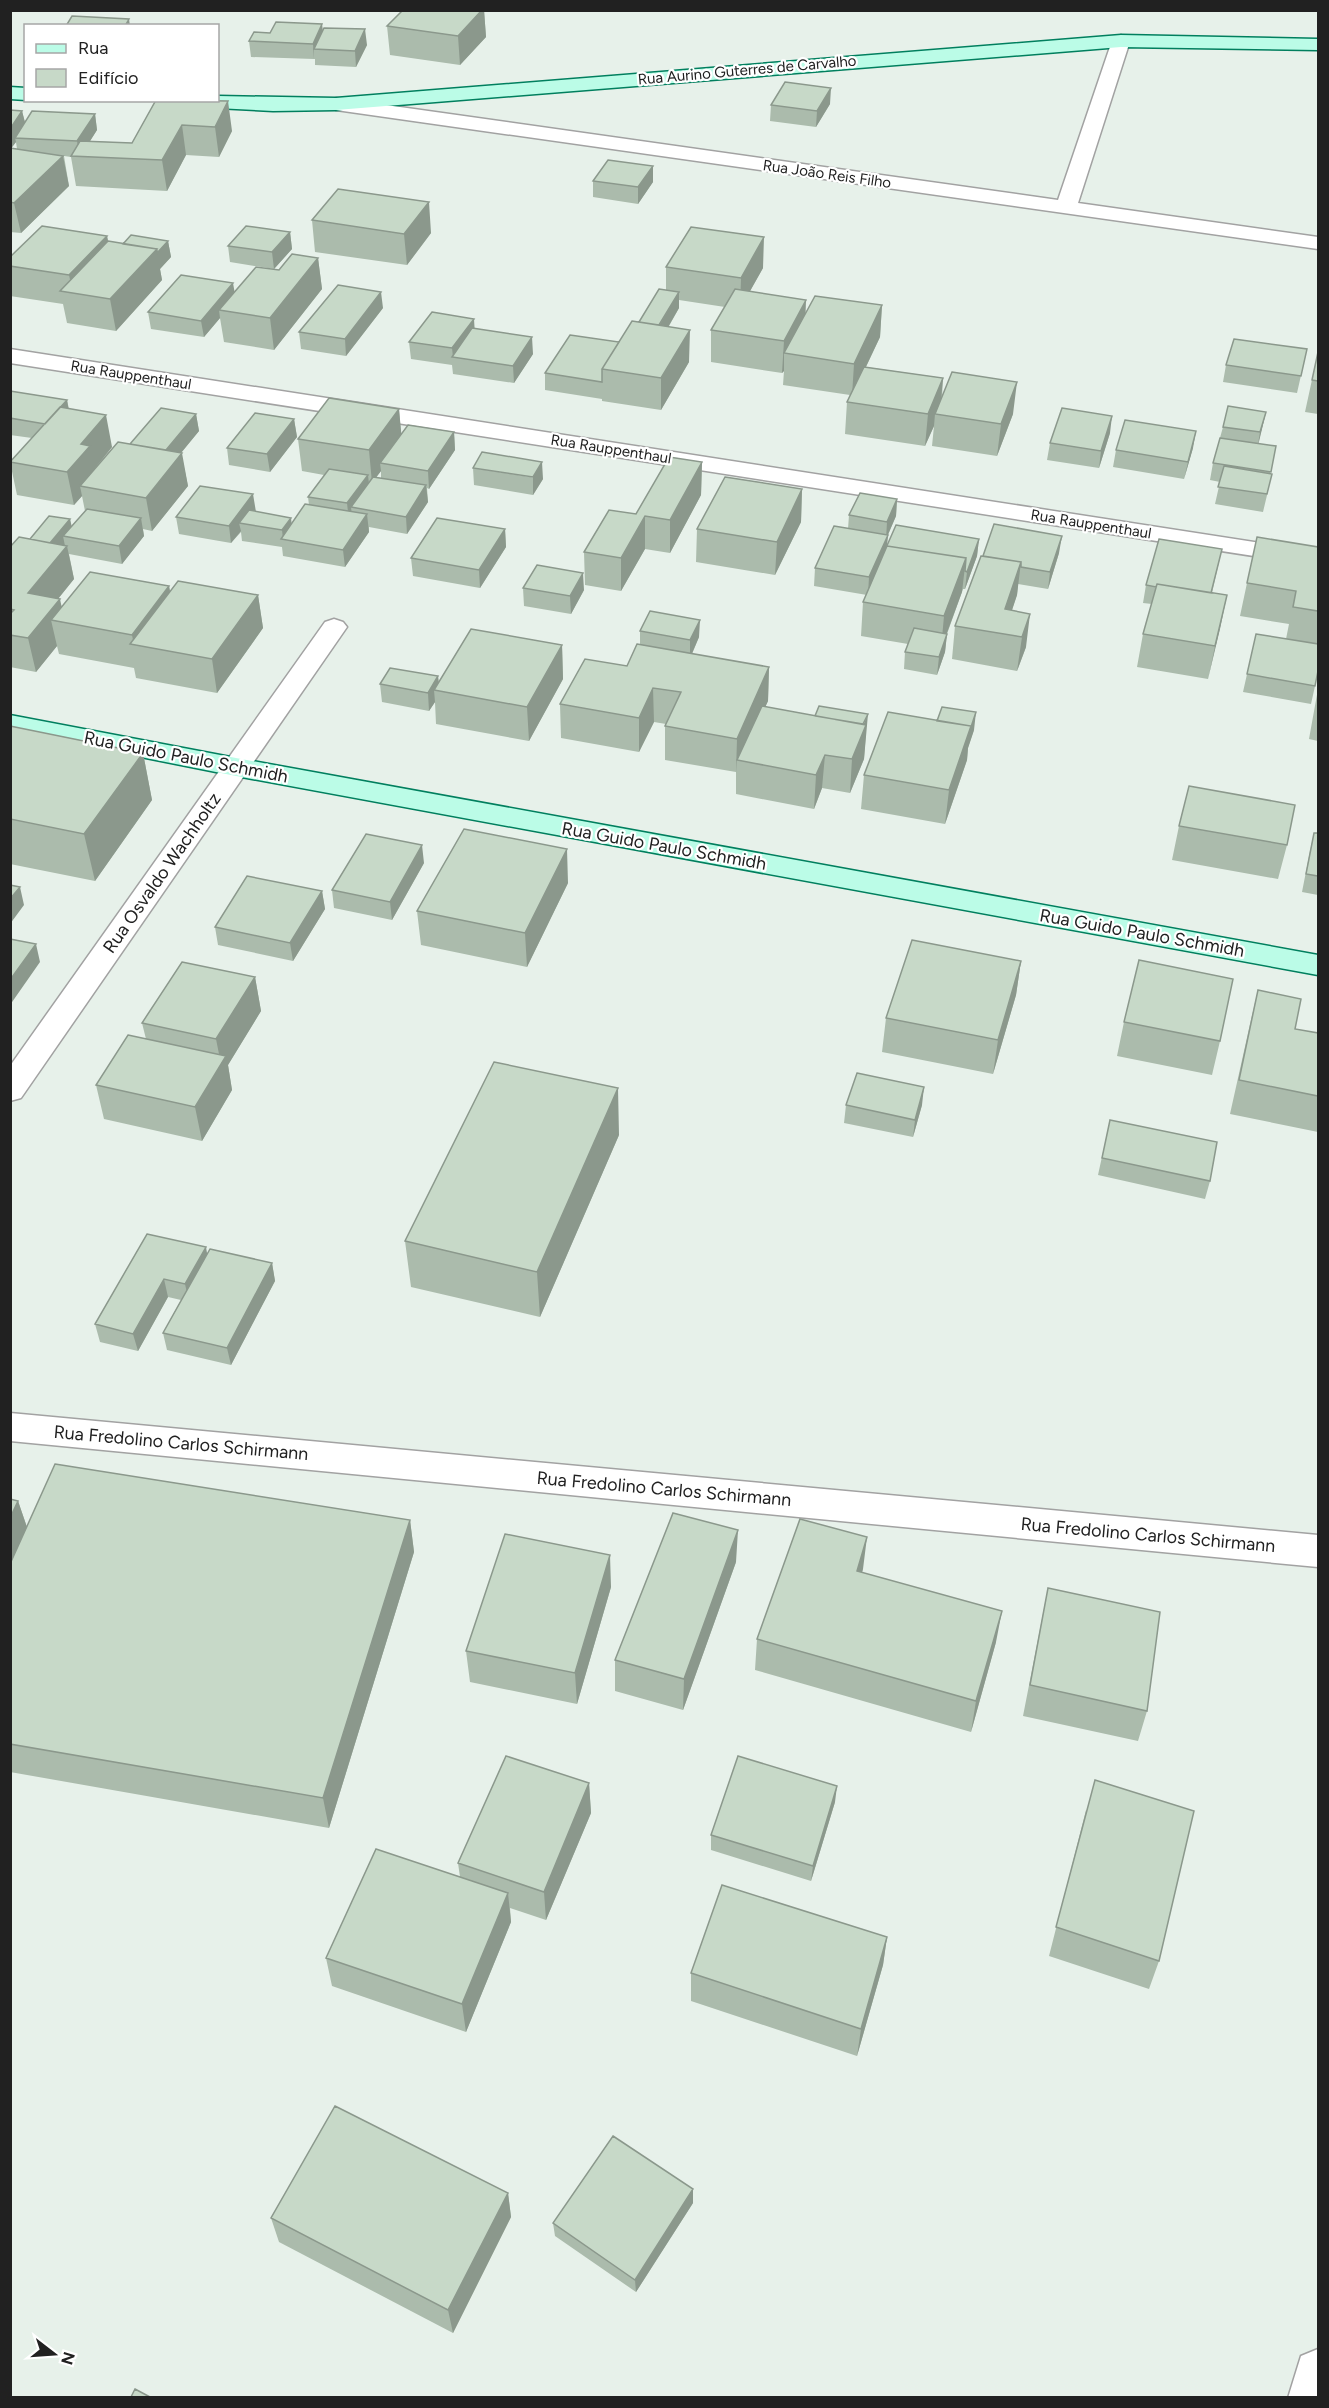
<svg xmlns="http://www.w3.org/2000/svg" width="1329" height="2408" font-family="Figtree,sans-serif">
  <style>
    .lines { fill: none; stroke-linecap: round; stroke-linejoin: round }
    .street-casing { stroke: #a2a2a2; stroke-width: 3 }
    .secondary-casing { stroke: #017f5e; stroke-width: 3 }
    .street { fill: #fff; fill-rule: evenodd }
    .secondary { fill: #bbfce7; fill-rule: evenodd }
    .wall { fill: #abbbac; fill-rule: evenodd }
    .shaded-wall { fill: #8b988c }
    .building { fill: #c7d9c8; stroke: #8b988c; stroke-width: 1.5 }
    .labels { text-anchor: middle; stroke-width: 4.5; stroke-linejoin: round; paint-order: stroke }
    .far-street-label { font-size: 15px; fill: #212121; stroke: #fff }
    .street-label { font-size: 18px; fill: #212121; stroke: #fff }
  </style>
  <rect width="100%" height="100%" fill="#e7f1ea"/>
  <g class="lines">
    <g class="street-casing">
      <path id="street" d="M1121,35L1130,41L1078,203L1318,237V249L336,110L326,104L336,98L1058,200L1112,41Z
        M10,349L1318,552V566L10,363Z
        M334,619L343,622L347,627L21,1098L10,1101V1066L325,622Z
        M10,1413L1318,1535V1567L10,1441Z
        M1318,2349V2398H1288L1301,2356Z"/>
    </g>
    <g class="secondary-casing">
      <path id="secondary" d="M1121,35L1318,39V50L1121,47L336,110L273,111L177,106L168,100H218V96L336,98Z
        M10,87L26,88V100L10,99Z
        M10,715L236,758L1318,955V975L236,776L10,731Z"/>
    </g>
    <use href="#street" class="street"/>
    <use href="#secondary" class="secondary"/>
  </g>
  <path class="wall" d="M403,10H484L486,37L460,65L390,55L387,26Z
    M323,30L367,45L356,67L315,65V59H314L251,57L249,41L270,33Z
    M156,100L232,131L219,157L186,155L167,191L76,186L71,157L64,156L69,186L21,233L10,232V110L22,111L25,123L95,114L97,130L90,141L132,143ZM16,142L17,149L11,148Z
    M830,104L816,127L770,121L771,105Z
    M593,181L653,182L638,204L593,197Z
    M312,220L431,233L407,265L315,252Z
    M290,232L292,249L274,269L230,262L228,246Z
    M107,236L108,241L123,244L168,241L171,257L160,269L162,280L116,331L67,323L63,304L10,296V257Z
    M318,258L322,289L274,350L224,342L220,318L204,337L151,329L148,312L235,292L279,270Z
    M666,267L763,268L750,291L806,313L882,305L880,337L866,367L943,378L942,398L1013,414L997,456L932,446L934,426L925,446L845,434L847,402L850,395L783,385L784,371L782,373L711,362V330L725,307L679,300V308L669,326L689,362L661,410L602,401V399L545,390V373L619,342L639,322L666,290Z
    M383,308L346,356L301,349L299,332Z
    M474,319V329L533,354L514,383L453,374L452,365L411,359L409,342Z
    M1307,349L1297,393L1223,382L1226,365Z
    M1318,352V414L1305,412Z
    M10,391L67,400L69,409L112,447L95,469L130,444L196,414L199,431L181,453L188,486L152,531L143,529L144,536L122,564L69,554L74,579L58,599L62,607L169,586L170,591L258,595L263,628L217,693L136,678L134,668L59,654L57,646L36,672L10,667V547L30,539L70,519L71,527L85,511L82,496L74,505L17,495L10,462L32,438L10,435Z
    M399,409L401,434L454,432L455,450L429,489L427,488L428,502L407,534L369,527V532L345,567L283,556L282,547L242,541L241,532L231,543L179,534L176,517L256,512L292,524L309,505L308,497L324,475L302,471L298,439ZM381,471V478L376,477Z
    M1266,412L1258,444L1276,446L1270,474L1268,491L1263,512L1215,504L1220,482L1210,480L1213,463L1223,427Z
    M294,419L297,437L270,472L229,465L227,448Z
    M1110,433L1099,468L1047,460L1050,443Z
    M1193,448L1184,479L1113,467L1116,450Z
    M702,462L701,495L670,553L645,549L621,591L585,585L584,552L636,514Z
    M473,468L543,479L533,495L474,485Z
    M802,489L801,522L775,575L696,562L697,529Z
    M897,499L896,516L888,535L887,546L979,539L977,556L965,589H963L947,634L945,652L937,675L904,669L905,652L908,644L861,636L863,602L867,595L814,586L815,568L848,529L849,515Z
    M505,529L506,547L480,588L413,576L411,558Z
    M1318,547V640L1315,686L1311,704L1243,692L1256,634L1286,639L1289,624L1240,616L1247,583Z
    M1222,549L1212,593L1227,595L1208,679L1137,667L1143,634L1152,604L1143,603L1146,585Z
    M1059,553L1048,589L1018,584L1017,595L1012,610L1026,647L1017,671L952,659L955,626L981,556Z
    M523,588L584,590L571,614L524,606Z
    M640,631L699,637L692,654L769,667L768,701L765,707L866,732L864,759L850,793L822,788L814,809L736,794V772L665,760V726L666,724L654,722L639,752L561,738L560,704L627,666L640,645Z
    M562,645L563,679L529,741L436,724L435,702L429,711L382,702L380,684L438,676L439,682Z
    M1318,689V741L1309,739Z
    M10,726L143,753L152,800L95,881L10,864Z
    M974,730L968,748L967,760L945,824L861,809L864,775Z
    M1179,826L1287,845L1278,879L1172,860Z
    M1314,833H1318V895L1302,892L1310,851Z
    M424,863L392,920L334,908L332,890Z
    M568,883L527,967L421,945L417,911Z
    M322,891L325,909L293,961L218,945L215,927Z
    M1021,961L1016,995L993,1074L882,1052L886,1018Z
    M255,977L261,1011L228,1065L232,1090L202,1141L104,1119L96,1085L146,1039L142,1023Z
    M1258,990L1295,1029L1318,1033V1132L1230,1114L1250,1024Z
    M1124,1022L1220,1041L1212,1075L1117,1056Z
    M846,1105H922L913,1137L844,1123Z
    M1110,1120L1210,1181L1205,1199L1098,1175Z
    M619,1135L540,1317L411,1287L405,1241Z
    M147,1234L207,1254L272,1263L275,1281L231,1365L167,1350L163,1333L181,1300L168,1297L138,1351L100,1342L95,1324Z
    M10,1499L18,1501L27,1527L410,1520L414,1552L329,1828L10,1772Z
    M736,1562L683,1710L615,1691V1660Z
    M863,1569L862,1572L996,1642L971,1732L755,1670L757,1639Z
    M611,1587L577,1704L470,1682L466,1651Z
    M1048,1588L1147,1711L1138,1741L1023,1716Z
    M589,1783L591,1813L546,1920L510,1908L511,1922L466,2032L332,1986L326,1958L460,1877L458,1863Z
    M835,1802L811,1881L711,1850V1835Z
    M1086,1810L1159,1961L1149,1989L1049,1956Z
    M887,1937L883,1965L857,2056L691,2001V1973Z
    M508,2193L511,2217L453,2333L279,2242L271,2218Z
    M693,2203L636,2292L555,2236L553,2223Z"/>
  <path class="shaded-wall" d="M482,10H484L486,37L460,65L458,36Z
    M129,19L130,26H125Z
    M322,24L324,39L314,49V59L313,44Z
    M365,29L367,45L356,67L355,51Z
    M831,88L830,104L816,127L817,111Z
    M228,101L232,131L219,157L215,127Z
    M22,111L26,126L15,138L16,142L10,150V129Z
    M95,114L97,130L80,157L77,141Z
    M182,125L186,155L167,191L162,160Z
    M63,156L69,186L21,233L14,203Z
    M653,166V182L638,204V187Z
    M429,202L431,233L407,265L404,234Z
    M290,232L292,249L274,269L272,252Z
    M107,236L113,267L73,293L69,275Z
    M764,237L763,268L740,309L741,278Z
    M168,241L171,257L160,269L162,280L116,331L110,299L157,249Z
    M318,258L322,289L274,350L270,318Z
    M233,283L236,300L219,310L220,318L204,337L201,321Z
    M381,292L383,308L346,356L345,339Z
    M679,292V308L656,348V331Z
    M806,300L805,331L784,353V371L782,373L784,341Z
    M882,305L880,337L852,396L854,364Z
    M474,319L475,335L453,357L452,348Z
    M690,330L689,362L661,410V378Z
    M532,337L533,354L514,383L513,366Z
    M943,378L940,411L935,414L934,426L925,446L928,414Z
    M1017,382L1013,414L997,456L1001,424Z
    M67,400L70,418L46,424Z
    M399,409L402,441L380,463L381,471L372,483L369,450Z
    M1266,412L1262,429L1257,450L1260,432Z
    M196,414L199,431L162,476L159,459Z
    M106,415L112,447L95,468L97,478L80,486L82,496L74,505L67,472L81,444Z
    M1112,416L1110,433L1099,468L1101,451Z
    M294,419L297,437L270,472L267,454Z
    M1196,431L1193,448L1184,479L1188,462Z
    M454,432L455,450L429,489L428,471Z
    M182,453L188,486L152,531L146,498Z
    M542,462L543,479L533,495V477Z
    M702,462L701,495L670,553V520Z
    M368,475L370,493L351,507L352,517L349,521L347,503Z
    M426,485L428,502L407,534L406,517Z
    M802,489L801,522L775,575L777,542Z
    M253,494L256,512L239,523L241,531L231,543L229,526Z
    M897,499L896,516L886,539L887,522Z
    M367,514L369,532L345,567L343,550Z
    M645,516V549L621,591V558Z
    M141,518L144,536L122,564L119,546Z
    M291,518L293,535L283,539L282,530Z
    M70,519L74,536H63L65,546L49,544Z
    M505,529L506,547L480,588L479,570Z
    M888,535L886,553L868,595L869,577Z
    M1062,536L1059,553L1048,589L1050,572Z
    M979,539L977,556L965,589L967,572Z
    M67,546L74,579L36,626L28,593Z
    M966,558L962,592L941,649L944,616Z
    M1021,562L1017,595L1004,634L1005,609Z
    M583,573L584,590L571,614L570,596Z
    M169,586L175,619L134,645L132,635Z
    M258,595L263,628L217,693L212,659Z
    M1227,595L1220,629L1208,679L1215,646Z
    M60,599L65,623L51,620L57,646L36,672L28,638Z
    M1030,614L1026,647L1017,671L1022,637Z
    M700,620L699,637L690,658V640Z
    M947,634L945,652L937,675L939,657Z
    M562,645L563,679L529,741L527,707Z
    M769,667L768,701L741,761L737,760L736,773L737,739Z
    M438,676L439,691L434,690L435,702L429,711L428,693Z
    M653,688L654,722L639,752V718Z
    M976,712L974,730L968,748L967,760L945,824L949,790L971,726Z
    M868,714L864,759L850,793L852,759L857,739Z
    M143,753L152,800L95,881L84,834Z
    M825,755L822,788L814,809L816,775Z
    M422,845L424,863L392,920L390,902Z
    M567,849L568,883L527,967L525,933Z
    M20,887L24,905L10,924V899Z
    M322,891L325,909L293,961L290,943Z
    M36,944L40,962L10,1005V980Z
    M1021,961L1016,995L993,1074L998,1040Z
    M255,977L261,1011L228,1065L232,1090L202,1141L195,1107L221,1064L216,1039Z
    M924,1087L922,1105L913,1137L915,1120Z
    M618,1088L619,1135L540,1317L537,1272Z
    M206,1247L209,1265L189,1302L185,1284Z
    M272,1263L275,1281L231,1365L227,1348Z
    M164,1279L168,1297L138,1351L133,1334Z
    M18,1501L33,1545L10,1602V1518Z
    M410,1520L414,1552L329,1828L323,1798Z
    M738,1530L736,1562L683,1710L684,1679Z
    M867,1537L863,1569L853,1603L857,1571Z
    M610,1555L611,1587L577,1704L575,1673Z
    M1002,1611L996,1642L971,1732L976,1701Z
    M589,1783L591,1813L546,1920L544,1892Z
    M837,1786L835,1802L811,1881L813,1866Z
    M508,1893L511,1922L466,2032L462,2004Z
    M887,1937L883,1965L857,2056L861,2029Z
    M693,2189V2203L636,2292L635,2280Z
    M508,2193L511,2217L453,2333L448,2310Z"/>
  <path class="building" d="M403,10H482L458,36L387,26Z
    M72,16L129,19L125,26H66Z
    M276,22L322,24L313,44L249,41L254,32L270,33Z
    M324,28L365,29L355,51L314,49Z
    M785,82L831,88L817,111L771,105Z
    M156,100L228,101L215,127L182,125L162,160L71,156L80,141L132,143Z
    M10,110L22,111L10,129Z
    M32,111L95,114L77,141L15,138Z
    M10,148L63,156L14,203L10,202Z
    M608,160L653,166L638,187L593,181Z
    M338,189L429,202L404,234L312,220Z
    M42,226L107,236L69,275L10,266V257Z
    M246,226L290,232L272,252L228,246Z
    M691,227L764,237L741,278L666,267Z
    M131,235L168,241L157,253V249L123,244Z
    M108,241L157,249L110,299L60,291Z
    M292,254L318,258L270,318L219,310L256,267L279,270Z
    M181,275L233,283L201,321L148,312Z
    M338,285L381,292L345,339L299,332Z
    M659,289L679,292L659,325L639,322Z
    M735,289L806,300L784,341L711,330Z
    M815,296L882,305L854,364L784,353Z
    M432,312L474,319L452,348L409,342Z
    M632,321L690,330L661,378L602,369Z
    M472,328L532,337L513,366L452,357Z
    M570,335L619,342L602,369V382L545,373Z
    M1234,339L1307,349L1301,376L1226,365Z
    M1318,352V381L1312,380Z
    M864,367L943,378L928,414L847,402Z
    M952,372L1017,382L1001,424L935,414Z
    M10,391L67,400L45,424L10,418Z
    M329,398L399,409L369,450L298,439Z
    M1228,406L1266,412L1260,432L1223,427Z
    M60,407L106,415L81,444L90,446L67,472L10,462Z
    M161,408L196,414L166,450L130,444Z
    M1062,408L1112,416L1101,451L1050,443Z
    M255,413L294,419L267,454L227,448Z
    M1125,420L1196,431L1188,462L1116,450Z
    M408,425L454,432L428,471L380,463Z
    M1220,438L1276,446L1271,472L1213,463Z
    M118,442L182,453L146,498L80,486Z
    M482,452L542,462L533,477L473,468Z
    M669,457L702,462L670,520L645,516L621,558L584,552L609,510L636,514Z
    M1224,466L1272,474L1267,494L1218,487Z
    M329,469L368,475L347,503L308,497Z
    M373,477L426,485L406,517L351,507Z
    M725,477L802,489L777,542L697,529Z
    M200,486L253,494L229,526L176,517Z
    M860,493L897,499L887,522L849,515Z
    M305,504L367,514L343,550L281,539Z
    M87,509L141,518L119,546L63,536Z
    M249,510L291,518L282,530L239,523Z
    M49,516L70,519L50,543L30,539Z
    M437,518L505,529L479,570L411,558Z
    M994,524L1062,536L1050,572L1021,567V562L983,556Z
    M896,525L979,539L967,572L965,571L966,558L887,546L882,557Z
    M834,526L888,535L869,577L815,568Z
    M19,537L67,546L28,593L60,599L28,638L10,635V614L14,610L10,609V547Z
    M1257,537L1318,547V611L1293,607L1296,591L1247,583Z
    M1159,539L1222,549L1211,593L1157,584L1156,587L1146,585Z
    M887,546L966,558L944,616L863,602Z
    M981,556L1021,562L1005,609L1030,614L1022,637L955,626Z
    M537,565L583,573L570,596L523,588Z
    M90,572L169,586L132,635L51,620Z
    M178,581L258,595L212,659L130,644Z
    M1157,584L1227,595L1215,646L1143,634Z
    M650,611L700,620L690,640L640,631Z
    M914,628L947,634L939,657L905,652Z
    M471,629L562,645L527,707L434,690Z
    M1256,634L1318,644V671L1315,686L1247,674Z
    M637,644L769,667L737,739L665,726L681,692L653,688L639,718L560,704L585,659L627,666Z
    M390,668L438,676L428,693L380,684Z
    M762,706L866,725L852,759L825,755L816,775L737,760Z
    M819,706L868,714L863,724L815,716Z
    M942,707L976,712L970,730L971,726L937,721Z
    M888,712L971,726L949,790L864,775Z
    M10,726L143,753L84,834L10,819Z
    M1189,786L1295,805L1287,845L1179,826Z
    M464,829L567,849L525,933L417,911Z
    M1314,833H1318V876L1306,874Z
    M366,834L422,845L390,902L332,890Z
    M247,876L322,891L290,943L215,927Z
    M10,885L20,887L10,899Z
    M10,939L36,944L10,980Z
    M912,940L1021,961L998,1040L886,1018Z
    M1139,960L1233,979L1220,1041L1124,1022Z
    M182,962L255,977L216,1039L142,1023Z
    M1258,990L1301,999L1295,1029L1318,1033V1096L1239,1080Z
    M128,1035L226,1056L195,1107L96,1085Z
    M494,1062L618,1088L537,1272L405,1241Z
    M857,1073L924,1087L915,1120L846,1105Z
    M1110,1120L1217,1142L1210,1181L1102,1158Z
    M147,1234L206,1247L185,1284L164,1279L133,1334L95,1324Z
    M210,1249L272,1263L227,1348L163,1333Z
    M55,1464L410,1520L323,1798L10,1744V1564Z
    M10,1499L18,1501L10,1518Z
    M673,1513L738,1530L684,1679L615,1660Z
    M800,1519L867,1537L857,1571L1002,1611L976,1701L757,1639Z
    M505,1534L610,1555L575,1673L466,1651Z
    M1048,1588L1160,1612L1147,1711L1030,1685Z
    M506,1756L589,1783L544,1892L458,1863Z
    M738,1756L837,1786L813,1866L711,1835Z
    M1095,1780L1194,1811L1159,1961L1056,1927Z
    M376,1849L508,1893L462,2004L326,1958Z
    M722,1885L887,1937L861,2029L691,1973Z
    M335,2106L508,2193L448,2310L271,2218Z
    M613,2136L693,2189L635,2280L553,2223Z
    M135,2389L150,2397H131Z"/>
  <g class="labels">
    <g class="far-street-label">
      <text transform="translate(747 70) rotate(-5)" y="5">Rua Aurino Guterres de Carvalho</text>
      <text transform="translate(827 174) rotate(8)" y="5">Rua João Reis Filho</text>
      <text transform="translate(131 375) rotate(9)" y="5">Rua Rauppenthaul</text>
      <text transform="translate(611 449) rotate(9)" y="5">Rua Rauppenthaul</text>
      <text transform="translate(1091 524) rotate(9)" y="5">Rua Rauppenthaul</text>
    </g>
    <g class="street-label">
      <text transform="translate(186 757) rotate(11)" y="6">Rua Guido Paulo Schmidh</text>
      <text transform="translate(664 846) rotate(10)" y="6">Rua Guido Paulo Schmidh</text>
      <text transform="translate(162 873) rotate(-55)" y="6">Rua Osvaldo Wachholtz</text>
      <text transform="translate(1142 933) rotate(10)" y="6">Rua Guido Paulo Schmidh</text>
      <text transform="translate(181 1443) rotate(5)" y="6">Rua Fredolino Carlos Schirmann</text>
      <text transform="translate(664 1489) rotate(5)" y="6">Rua Fredolino Carlos Schirmann</text>
      <text transform="translate(1148 1535) rotate(5)" y="6">Rua Fredolino Carlos Schirmann</text>
    </g>
  </g>
  <rect width="1329" height="2408" fill="none" stroke="#212121" stroke-width="24"/>
  <rect x="24" y="24" width="195" height="78" fill="#ffffff" stroke="#a6a6a6" stroke-width="1.5"/>
  <rect x="36" y="44" width="30" height="9" fill="#bbfce7" stroke="#a6a6a6" stroke-width="1.5"/>
  <text x="78" y="54" font-size="18" fill="#212121">Rua</text>
  <rect x="36" y="69" width="30" height="18" fill="#c7d9c8" stroke="#a6a6a6" stroke-width="1.5"/>
  <text x="78" y="84" font-size="18" fill="#212121">Edifício</text>
  <g transform="translate(54 2354) rotate(107)" stroke="#ffffff" stroke-width="4.5" paint-order="stroke">
  <path d="M0-4.5L10 22L0 15L-10 22Z" fill="#212121"/>
  <text y="-9" font-size="16" font-weight="bold" text-anchor="middle" fill="#212121">N</text>
  </g>
</svg>
